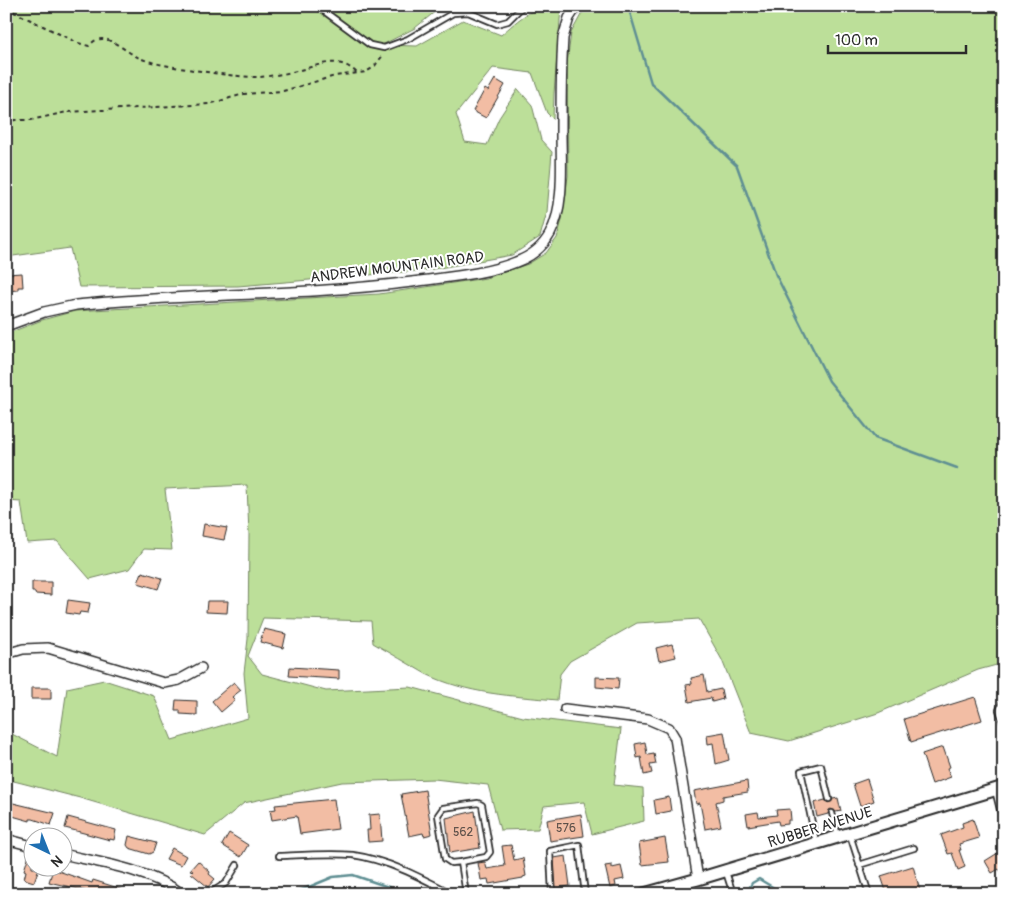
<svg xmlns="http://www.w3.org/2000/svg" width="1010" height="900" font-family="Pangolin,sans-serif">
  <style>
    .green { fill: #bcdf99; stroke: #748562 }
    .lines { fill: none; stroke-linecap: round; stroke-linejoin: round }
    .stream { stroke: #5f8f93; stroke-width: 2.5 }
    .building { fill: #f2bda4; stroke: #2b2b2b }
    .lane-casing { stroke: #2b2b2b; stroke-width: 8 }
    .street-casing { stroke: #2b2b2b; stroke-width: 12 }
    .secondary-casing { stroke: #2b2b2b; stroke-width: 15 }
    .path { stroke: #2b2b2b; stroke-width: 2; stroke-dasharray: 4 4; stroke-linecap: butt }
    .lane { stroke: #fff; stroke-width: 4.5 }
    .street { stroke: #fff; stroke-width: 9 }
    .secondary { stroke: #fff; stroke-width: 11 }
    .labels { text-anchor: middle; stroke-width: 4; stroke-linejoin: round; paint-order: stroke }
    .number-label { font-size: 12px; fill: #5d5049 }
    .street-label { font-size: 15px; fill: #2b2b2b; stroke: #fff }
  </style>
  <rect width="100%" height="100%" fill="#fff"/>
  <filter id="ink" filterUnits="userSpaceOnUse"><feTurbulence type="fractalNoise" baseFrequency=".02" numOctaves="2"/><feDisplacementMap in="SourceGraphic" scale="10" xChannelSelector="R" yChannelSelector="G"/><feConvolveMatrix kernelMatrix="1 2 1 2 8 2 1 2 1" color-interpolation-filters="sRGB"/></filter>
  <g filter="url(#ink)">
    <path class="green" d="M6,6H442L415,28L382,45L417,46L463,20L501,35C518,20 537,1 561,8L554,93L553,119L547,113L532,73L493,68L456,114L465,142L487,145L499,118L518,89L532,105L541,140L552,152L547,212L540,237L512,255L428,270L238,286L79,287L70,248L6,257Z
      M590,6H1004V663L978,670L878,713L789,741L751,733L722,660L699,619L637,623L570,661L560,674L557,700C512,696 467,694 426,674C408,664 391,653 373,643L371,621L263,618L248,656L262,674L326,691L410,687L523,717L621,729L614,785L643,788L644,821L592,834L584,802L544,806L538,829L500,830L488,785L434,779L342,782L244,803L205,835L80,798L6,779V731L57,757L67,688L104,680L154,696L172,740L248,718L244,673L248,639L249,534L247,485L165,489L172,550L144,549L129,569L90,579L57,541L27,543L21,502L6,501V334L42,320L75,311L379,294L486,278L528,264L546,253L557,238L562,220L568,176L567,63L571,33L582,13Z"/>
    <g class="lines">
      <path class="stream" d="M628,6L651,83L737,166L776,275L829,381L875,438L957,468
        M292,894L333,877L353,875L409,894
        M746,894L752,883L759,879L784,894"/>
    </g>
    <path class="building" d="M495,79L505,85L486,118L473,111L485,89L488,91Z
      M22,273L23,287H18V290L6,291V274Z
      M204,524L227,528L224,540L202,536Z
      M142,572L162,578L158,589L138,583Z
      M32,582H51V595L35,594V592H32Z
      M68,600L90,603L88,613L80,612L79,615L66,613Z
      M207,601H228L227,613L206,612Z
      M264,629L286,634L283,648L260,642Z
      M672,644L676,657L659,661L656,648Z
      M290,667L339,670V679L289,676Z
      M704,675L707,692L721,689L723,699L712,702L711,698L689,702L686,685L692,684L691,678Z
      M596,677L619,678L618,689L596,687Z
      M234,682L241,690L232,697L235,700L221,712L212,701Z
      M31,688H51V699H31Z
      M975,697L982,720L911,742L904,719Z
      M176,700L197,701V715L180,714V710H175Z
      M724,732L729,760L716,764L713,743L708,744L707,735Z
      M645,742L647,754L648,755L654,754L656,764L650,765L652,773L644,775L641,757L637,758L635,744Z
      M943,747L950,767L947,768L951,777L932,784L922,754Z
      M867,779L874,801L860,806L853,784Z
      M747,781L748,792L723,796V800L716,802L721,826L705,829L700,803L696,804L694,791Z
      M425,790L432,834L424,836L423,833L409,836L401,794Z
      M669,797L671,811L656,814L654,800Z
      M838,798L841,811L836,812L831,809L829,810L828,814L817,817L814,803L825,800L829,803L833,799Z
      M334,799L338,829L300,834L297,816L272,820L270,810L276,809L275,805Z
      M9,802L55,813L51,825L33,819H30V821L9,815L6,812Z
      M790,809L791,820H788V824L779,825L778,821L748,826L746,814L758,812L759,817L777,815L776,810Z
      M475,811L480,848L450,853L446,818Z
      M380,814L382,841L368,842L367,830H370L369,815Z
      M581,814L584,836L550,841L547,820Z
      M68,817L116,830L114,840L110,839V840L65,828Z
      M973,819L979,838L959,844L961,850H959L965,867L958,870L952,853L948,854L941,835L963,827L962,823Z
      M229,833L248,845L241,857L222,845Z
      M129,836L156,843L153,852L149,854L129,848L127,845Z
      M665,838L669,862L642,865L639,843Z
      M511,845L514,860L523,858L526,876L523,877V878L489,884L488,879L481,880L478,863L485,862L487,869L505,866L502,846Z
      M172,848L186,856L181,865L166,859Z
      M1001,851L1004,856V876L999,869L992,873L985,861Z
      M30,852H32V868H39L34,882L24,879L26,871L24,870Z
      M566,856L570,886L556,888L554,858Z
      M198,861L210,872L209,874L215,879L208,887L191,873L193,871L190,870Z
      M612,865V868L621,866L624,879L615,881L616,886L610,888L605,866Z
      M913,866L921,894H887L881,876Z
      M53,869L92,883L93,880L115,887L132,894H100L49,882Z"/>
    <g class="lines">
      <g class="lane-casing">
        <path id="lane" d="M317,6L370,45L384,48L408,39L453,13L468,12L497,24L508,21L523,6
          M1004,700L999,710L1004,724
          M1004,708V709
          M995,790L1004,825
          M832,813L838,836
          M850,835L869,894
          M816,842L801,771L821,766L829,799
          M279,856C302,855 331,853 353,855C388,860 422,878 453,894
          M461,862L451,863L445,859L438,815L443,808L478,803L482,805L490,852L486,857L461,862L466,894
          M859,865L914,848
          M726,872L733,894
          M209,894L226,883L237,865
          M552,894L550,851L579,845L585,894"/>
      </g>
      <g class="street-casing">
        <path id="street" d="M6,326L44,312L76,305C188,293 301,296 412,282C446,277 484,275 516,262C530,257 543,247 550,234C565,206 561,163 561,133C561,101 561,69 563,38L569,18L577,6
          M6,654L23,649L48,648L164,683L179,680L201,668
          M565,709L648,719L669,728L675,738L698,879
          M6,839L32,846
          M6,850L9,840
          M62,854C101,863 150,870 182,894"/>
      </g>
      <g class="secondary-casing">
        <path id="secondary" d="M644,894L698,879L1004,787"/>
      </g>
      <path class="path" d="M6,8L78,43L89,46C92,42 96,39 102,39C114,39 130,55 142,59C164,67 190,69 213,73C228,75 244,77 259,77C273,76 290,73 304,69C324,63 340,57 357,73
        M6,123L15,120H31L67,112L209,104L244,94L283,91L335,76L366,72L374,67L383,55"/>
      <use href="#lane" class="lane"/>
      <use href="#street" class="street"/>
      <use href="#secondary" class="secondary"/>
    </g>
  </g>
  <g class="labels">
    <g class="number-label">
      <text x="566" y="832">576</text>
      <text x="463" y="836">562</text>
    </g>
    <g class="street-label">
      <text transform="translate(397 267) rotate(-7)" y="5">ANDREW MOUNTAIN ROAD</text>
      <text transform="translate(820 827) rotate(-17)" y="5">RUBBER AVENUE</text>
    </g>
  </g>
  <rect width="1010" height="900" fill="none" stroke="#fff" stroke-width="25"/>
  <rect x="12" y="12" width="985" height="875" fill="none" stroke="#2b2b2b" stroke-width="2" filter="url(#ink)"/>
  <g transform="translate(48 852) rotate(137)"><circle r="24" fill="#ffffff" stroke="#aaaaaa"/>
  <path d="M0-4L9 19L0 12L-9 19Z" fill="#1f6fb2"/>
  <text y="-8" font-size="14" font-weight="bold" text-anchor="middle" fill="#2b2b2b">N</text>
  </g>
  <path d="M828 45v8h138v-8" fill="none" stroke="#2b2b2b" stroke-width="2.5"/>
  <text x="835" y="45" font-size="15" fill="#2b2b2b" stroke="#ffffff" stroke-width="4" paint-order="stroke">100 m</text>
</svg>
